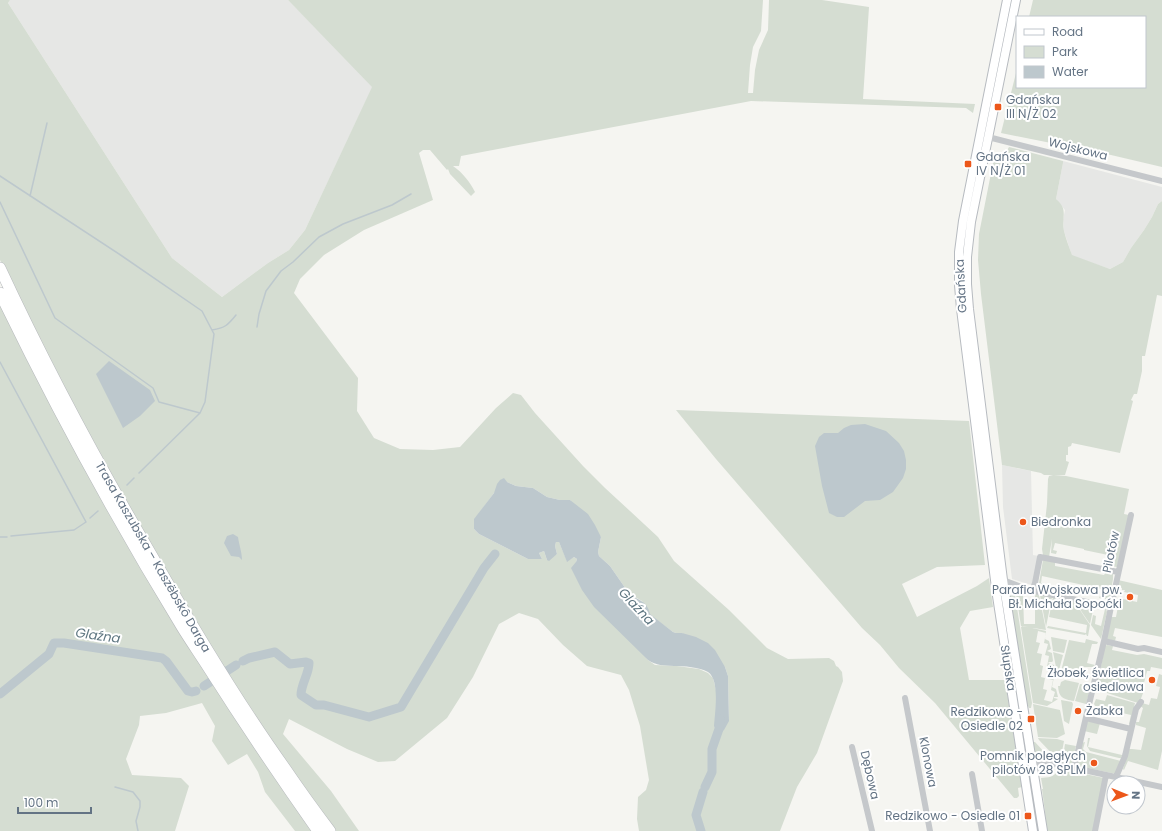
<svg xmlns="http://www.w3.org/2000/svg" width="1162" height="831" font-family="Poppins,sans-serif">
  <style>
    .built { fill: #e6e7e5 }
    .green { fill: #d5ddd2; fill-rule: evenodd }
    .water { fill: #bdc8cd }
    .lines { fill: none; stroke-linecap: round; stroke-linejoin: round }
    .stream { stroke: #bdc8cd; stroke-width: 1.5 }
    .river { stroke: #bdc8cd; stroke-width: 9 }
    .secondary-casing { stroke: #b7bbc0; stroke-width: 10 }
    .highway-casing { stroke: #b7babd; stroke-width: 12 }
    .street { stroke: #c5c8cb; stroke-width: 6 }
    .secondary { stroke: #fff; stroke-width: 8 }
    .highway { stroke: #fff; stroke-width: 11 }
    .poi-dot { fill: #ec571a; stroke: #fff; stroke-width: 1.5 }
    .labels { text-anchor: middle; stroke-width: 4; stroke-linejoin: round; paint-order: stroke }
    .poi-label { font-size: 12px; fill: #637384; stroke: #fff; text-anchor: end }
    .street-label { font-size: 12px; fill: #637384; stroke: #fff }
    .water-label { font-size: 13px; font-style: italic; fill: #5e7681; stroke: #fff }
  </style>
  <rect width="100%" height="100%" fill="#f5f5f1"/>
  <path class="built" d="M10,0H288L373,86L305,230L289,250L268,263L222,297L172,258L8,3Z
    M1063,161L1162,187V201L1158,204L1152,217L1144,230L1131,248L1123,262L1110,269L1072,256L1064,231L1063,220L1065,210L1056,199L1063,163Z
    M1002,465L1031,471L1033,555L1039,556L1035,586L1012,579L1003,507Z"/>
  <path class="green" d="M0,0H10L8,3L172,258L222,297L268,263L289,250L305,230L372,87L288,0H763L761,31L753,47L750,65L748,93H753L755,70L759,50L768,30L769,0H822L869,7L863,99L975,104L973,113L966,108L751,101L461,156L459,166H453C463,173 470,182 475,192L471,196L450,174L448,169L447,170L430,150H423L419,153L433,200L364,230L324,255L300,279L294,293L358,378L357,411L374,438L400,449L433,450L460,447L496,408L513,393L521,395L535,413L583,466L605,488L630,511L658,537L674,561L729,610L767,648L788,659L829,658L834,661L836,666L838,667L842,672L843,681L817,753L797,787L780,831H639L637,819L638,797L646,790L649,780L640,726L629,690L621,675L587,666L563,645L538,619L519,613L499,624L473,677L447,718L395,761L378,762L347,749L289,719L283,734L331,791L359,831H335L301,783L221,665L121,498L19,301L0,260ZM507,482L516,486L533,488L547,497L560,500H570L601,537L598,552L599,556L610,566L628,592L630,594L642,601L649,614L673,632L676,633H682L725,667L728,676L729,721L716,690L713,678L708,673L699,669L677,666L655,665L648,660L642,653L576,562L577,559L574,557L567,561L559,542H556L555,546L557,554L547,560L544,551L539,553L542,559H528L479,534L474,529L480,512L494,493Z
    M1033,0H1162V167L1111,155L1001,133L1017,69V87H1145V17H1029Z
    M1009,147L1063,161V163L1056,199C1069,210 1061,216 1064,231C1066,239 1069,247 1072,255L1110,269L1123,262L1131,248L1144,230L1152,217L1158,204L1162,201V296L1157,295L1145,356H1142V371L1137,394H1134L1131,400L1133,401L1120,453L1072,443L1071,446L1068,447V455H1066V461L1069,462L1065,475H1054L1066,476L1129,489L1124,514L1129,515L1117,567L1107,565L1108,562L1111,563L1113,556L1084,550V549L1055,543L1053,550L1057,551L1056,554L1051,553L1052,539L1049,557L1043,555L1042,549L1047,504L1048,479L1049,476L1053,475H1044L1041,473L1002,465L981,294L978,260L979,234L995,153L1005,154Z
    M0,304L313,831H295L265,792L258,772L247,754L228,765L212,741L215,726L202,703L166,713L140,716L139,725L126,759L132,775L181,778L189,786L175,831H0Z
    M676,410L969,421L985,565L937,567L902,584L917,617L977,586L989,578L993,607L970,611L960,628L969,680H1005L1022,787L1018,788L1019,796L1017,798H1014L935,703L899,668L880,645L862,628L716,459Z
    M1043,560L1055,562V566L1104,575L1106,572L1113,573V579L1110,597L1106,599L1099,598L1100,596L1105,597L1106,590L1042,576L1041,583H1044V585L1039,583Z
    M1118,580L1162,590V637L1115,628L1113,636L1116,637L1115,641L1107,639L1111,617H1116L1119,601L1122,602L1123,599L1137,602L1138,595L1124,592L1125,590H1122V588L1117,587Z
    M1015,588L1026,593V595H1023L1024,624H1035V596L1030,594L1032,593L1039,595L1046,630L1021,626Z
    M1015,595L1032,703L1031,708H1029L1025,700L1009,596Z
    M1040,595L1052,597L1046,627Z
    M1003,597L1028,757H1027L1021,721L1016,702L1001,598Z
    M1053,597L1074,601L1090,625L1088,636H1087L1086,634L1085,635L1047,628L1048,626L1086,633L1087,625L1049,617Z
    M1075,602L1094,605L1090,624Z
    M1102,608H1106L1107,612L1101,639L1091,625L1093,615L1096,616L1095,624L1101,626L1105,609Z
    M1023,626L1046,631L1045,639L1049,641L1051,649L1047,651L1052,653L1053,661L1052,662H1049L1048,663L1054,665L1055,673L1054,674L1051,673L1050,674L1054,677L1052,687L1056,689L1058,697H1054V698L1058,699L1047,706L1033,703L1021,627ZM1038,631L1046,633L1044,643L1048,644L1045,655L1049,656L1047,667L1051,668L1049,679L1053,680L1051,690L1055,692L1052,702L1044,700L1047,690L1043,689L1045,678L1041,677L1043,666L1040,665L1042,654L1037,653L1040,643L1036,642Z
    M1051,637L1067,640L1064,653L1053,651Z
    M1086,639L1098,642L1097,644H1092L1087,663L1095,665L1094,667H1084L1083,671L1064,667L1062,675H1060L1069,640L1085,643Z
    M1107,645L1113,646L1112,650L1137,655L1144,654L1162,658V669L1151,667L1150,671H1147L1143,687L1145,688L1140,701L1138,703L1107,693V691L1105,690L1106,689L1097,686L1105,646Z
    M1053,652L1063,655L1058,674L1057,672Z
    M1159,674L1162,675V751L1158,770L1128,761L1124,770L1123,769L1129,749H1132L1141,750L1146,728L1136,725V722H1139L1143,708L1140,706L1142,703L1149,705L1151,698L1157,699L1160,687L1156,686Z
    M1065,680L1079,683L1074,701C1063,699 1059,698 1058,686H1060L1061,682Z
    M1080,684L1091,686L1086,704L1075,701Z
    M1107,695L1135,703L1132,716L1131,724H1129L1131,715L1096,707L1094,704L1096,699L1105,701Z
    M1061,700L1072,702L1073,704L1069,724L1064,721Z
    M1033,704L1060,710L1065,734L1057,738L1038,737Z
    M1088,721L1100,723L1097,734L1084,731Z
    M1038,738L1057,739L1064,741L1060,762L1039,740Z
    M1088,738H1090L1088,747L1122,755L1126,747L1121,758H1119L1090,751L1087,746Z
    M1032,742H1035L1046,754L1047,757L1046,759L1039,758L1035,756Z
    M1085,742L1083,749L1086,752L1121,761L1116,774L1078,766L1077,765L1081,743Z
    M1065,744L1076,746L1072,763L1070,764L1062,763Z
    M1061,769L1104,778L1094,831H1046L1045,812L1042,789H1043L1041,778C1048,777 1054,778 1058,770L1060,771Z"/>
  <path class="water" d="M109,361L150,390L155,401L140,416L123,428L96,374Z
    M865,424L886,431L899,443L904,451L906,460V469L903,478L893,492L880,500L865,501L844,517H837L829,513L822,486L815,446L819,437L824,433H838L844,428L851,425Z
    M504,478L507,482L516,486L533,488L547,497L560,500H570L588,514L595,525L601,537L598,552L599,556L610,566L628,592C636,601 647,599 650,614L673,632L676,633H682L696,637L708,643L715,650L725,667L728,676L729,721L724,730L721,732L717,731L714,726C715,712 720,680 708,672C699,667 684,666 674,666C663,665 657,666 648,660L594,607L582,590L571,568L576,562L577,559L574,557L567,562L559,542H556L555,546L557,554L549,561L547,560L544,551L539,553L542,559H528L479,534L474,529V519L494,493L497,484L500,480Z
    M233,534L238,537C239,545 242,552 242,560L239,557L231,556L224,543L227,536Z"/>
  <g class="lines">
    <path class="stream" d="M0,176L122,256L202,311L214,334L205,402L200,413L139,473
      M30,196L47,123
      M0,202L55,318L153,388L159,402L200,413
      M257,327L259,314L266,291L281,271L293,262L319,237L343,224L392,205L411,194
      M212,330C225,328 228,325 236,315
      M0,362L86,522
      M127,485L134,478
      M90,518L98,511
      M11,536L74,530L86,522
      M0,537H7
      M115,787L133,792L140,801V807L136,821L138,831"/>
    <path class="river" d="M243,661L249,658L275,652L290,664L306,662L309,663C309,674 301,684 301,695L316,705H324L369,717L401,707L484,568L495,554
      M204,686L236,665
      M0,694L49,654L54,643H64L162,658L166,661L188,691L192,692L196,691
      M705,787L712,772V749L719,729L720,719
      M701,831L696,815L703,792"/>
    <g class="secondary-casing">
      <path id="secondary" d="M1007,0L963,221L959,252V285L961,309L997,596L1033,831
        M1016,0L971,222L967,257V284L969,309L1003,580L1043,831"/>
    </g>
    <g class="highway-casing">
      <path id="highway" d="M0,268C47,369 99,466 155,561C195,631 237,701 284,767C299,789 314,810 330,831
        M0,293C55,407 116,519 182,627C190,640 199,653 208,667C243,722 280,777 318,831"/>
    </g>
    <path class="street" d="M988,137L1162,181
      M1003,580L1029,590L1111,607
      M1029,590L1033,589L1035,583L1040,557L1118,572
      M1104,641L1138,649L1144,648L1162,652
      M905,698L930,831
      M1086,718L1131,729
      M852,747L872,831
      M1032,765L1056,764L1162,787
      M1074,768L1104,641L1111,607L1131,515
      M972,774L982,831
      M1116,777L1125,756L1136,709L1141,702
      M1095,831L1106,775"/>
    <use href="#secondary" class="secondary"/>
    <use href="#highway" class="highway"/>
  </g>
  <g class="poi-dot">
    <rect x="994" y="103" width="8" height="8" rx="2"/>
    <rect x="964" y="160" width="8" height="8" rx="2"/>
    <circle cx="1023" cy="522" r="4"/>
    <circle cx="1130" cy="597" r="4"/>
    <circle cx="1152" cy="680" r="4"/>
    <circle cx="1078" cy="711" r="4"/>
    <rect x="1027" y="715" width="8" height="8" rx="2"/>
    <circle cx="1094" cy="763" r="4"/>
    <rect x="1024" y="812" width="8" height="8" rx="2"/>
  </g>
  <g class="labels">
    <g class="poi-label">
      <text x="1006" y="104" text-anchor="start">Gdańska<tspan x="1006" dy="14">III N/Ż 02</tspan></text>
      <text x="976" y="161" text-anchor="start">Gdańska<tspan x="976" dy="14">IV N/Ż 01</tspan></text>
      <text x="1031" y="526" text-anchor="start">Biedronka</text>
      <text x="1122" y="594">Parafia Wojskowa pw.<tspan x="1122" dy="14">Bł. Michała Sopoćki</tspan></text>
      <text x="1144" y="677">Żłobek, świetlica<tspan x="1144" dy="14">osiedlowa</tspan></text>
      <text x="1086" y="715" text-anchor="start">Żabka</text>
      <text x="1023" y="716">Redzikowo -<tspan x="1023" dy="14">Osiedle 02</tspan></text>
      <text x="1086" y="760">Pomnik poległych<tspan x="1086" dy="14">pilotów 28 SPLM</tspan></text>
      <text x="1020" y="820">Redzikowo - Osiedle 01</text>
    </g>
    <g class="street-label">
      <text transform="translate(1078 149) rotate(14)" y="4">Wojskowa</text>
      <text transform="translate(961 286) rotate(-93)" y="4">Gdańska</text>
      <text transform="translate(1111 552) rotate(-78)" y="4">Pilotów</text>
      <text transform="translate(153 557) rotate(60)" y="4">Trasa Kaszubska – Kaszëbskô Darga</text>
      <text transform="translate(1008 668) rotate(81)" y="4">Słupska</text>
      <text transform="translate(928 762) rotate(79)" y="4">Klonowa</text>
      <text transform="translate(870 775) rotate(77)" y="4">Dębowa</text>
    </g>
    <g class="water-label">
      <text transform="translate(637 606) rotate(47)" y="5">Glaźna</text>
      <text transform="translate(98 635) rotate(8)" y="5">Glaźna</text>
    </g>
  </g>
  <rect x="1016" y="16" width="130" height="72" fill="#ffffff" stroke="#c1c7ce"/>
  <rect x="1024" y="29" width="20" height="6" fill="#ffffff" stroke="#c1c7ce"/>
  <text x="1052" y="36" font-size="12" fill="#637384">Road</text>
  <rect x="1024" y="46" width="20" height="12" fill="#d5ddd2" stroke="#c1c7ce"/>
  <text x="1052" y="56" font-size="12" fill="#637384">Park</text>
  <rect x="1024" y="66" width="20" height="12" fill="#bdc8cd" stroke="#c1c7ce"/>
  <text x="1052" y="76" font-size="12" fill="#637384">Water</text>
  <g transform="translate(1126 795) rotate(91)"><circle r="19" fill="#ffffff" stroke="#c1c7ce"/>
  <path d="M0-3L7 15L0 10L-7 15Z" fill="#ec571a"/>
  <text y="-6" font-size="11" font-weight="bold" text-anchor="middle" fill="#637384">N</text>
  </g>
  <path d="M18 807v6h73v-6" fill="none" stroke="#637384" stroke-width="2"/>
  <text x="24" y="807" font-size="12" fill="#637384" stroke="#ffffff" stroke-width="3" paint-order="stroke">100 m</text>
</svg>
